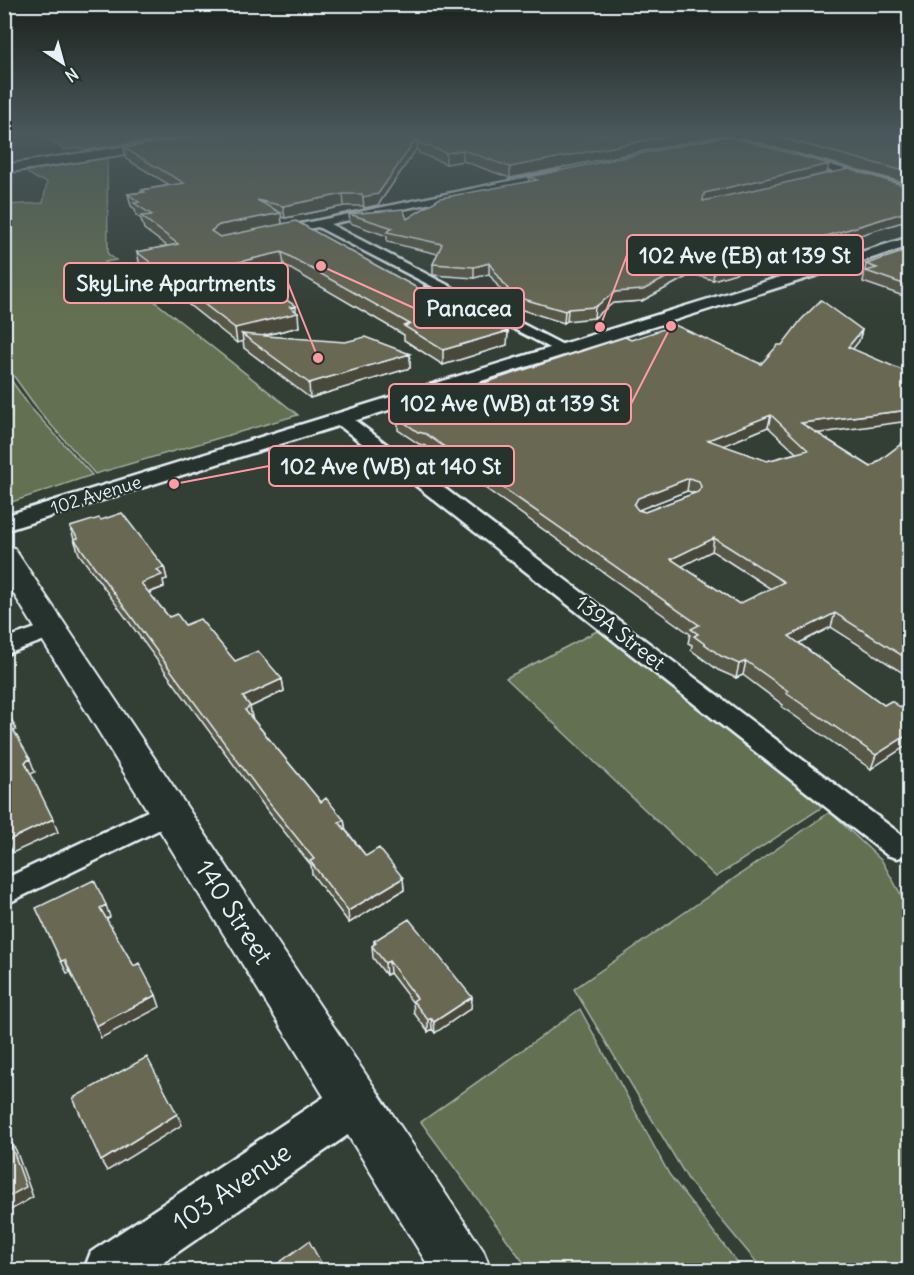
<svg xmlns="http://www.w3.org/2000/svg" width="914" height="1275" font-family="Delius,sans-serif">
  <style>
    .green { fill: #647051; stroke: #a6b0a4; stroke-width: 1.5 }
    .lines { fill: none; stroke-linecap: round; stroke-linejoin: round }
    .minor-casing { stroke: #e8f1f8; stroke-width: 5 }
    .tertiary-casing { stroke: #e8f1f8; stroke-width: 5 }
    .secondary-casing { stroke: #e8f1f8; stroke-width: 4 }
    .minor { fill: #26332d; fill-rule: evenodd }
    .tertiary { fill: #26332d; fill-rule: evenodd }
    .secondary { fill: #26332d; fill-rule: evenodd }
    .wall { fill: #595947; stroke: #e8f1f8; stroke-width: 1.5; fill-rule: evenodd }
    .shaded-wall { fill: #49493a; stroke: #e8f1f8; stroke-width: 1.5 }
    .building { fill: #686853; stroke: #e8f1f8; stroke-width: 1.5; fill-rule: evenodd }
    .labels { text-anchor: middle; stroke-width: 4.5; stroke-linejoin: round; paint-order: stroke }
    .far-street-label { font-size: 18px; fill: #e8f1f8; stroke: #26332d }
    .street-label { font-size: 21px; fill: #e8f1f8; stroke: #26332d }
    .near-street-label { font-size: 26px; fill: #e8f1f8; stroke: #26332d }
    .leader { fill: none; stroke: #ff9aa2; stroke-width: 2 }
    .callout-dot { fill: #ff9aa2; stroke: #26332d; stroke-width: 2 }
    .callout { fill: #26332d; stroke: #ff9aa2; stroke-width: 2 }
    .callout-label { font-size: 22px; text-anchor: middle; font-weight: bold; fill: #e8f1f8 }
  </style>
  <rect width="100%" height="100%" fill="#333e35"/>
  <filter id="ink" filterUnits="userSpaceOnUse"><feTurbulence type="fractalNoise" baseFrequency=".0167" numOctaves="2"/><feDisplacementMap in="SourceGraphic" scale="12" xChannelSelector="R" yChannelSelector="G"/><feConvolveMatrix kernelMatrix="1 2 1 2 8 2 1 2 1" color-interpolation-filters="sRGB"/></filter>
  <g filter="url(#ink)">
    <path class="green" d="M41,134H136L147,140L84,150L80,148L64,150Z
      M107,157L108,254L116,260L105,262L298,415L95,474L42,415L5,364V205L43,203L47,182L37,179L26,172Z
      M4,370L30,407L92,475L12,502L5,498Z
      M599,630L824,806L716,877L506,678Z
      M830,812L882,861L909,909V1270H763L689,1181L574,989Z
      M580,1009L669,1174L743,1270H529L421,1122Z"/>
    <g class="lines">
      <g class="minor-casing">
        <path id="minor" d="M737,134H754L705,146L701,143Z
          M798,156L910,187V193L795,161L793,159Z
          M558,171L561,172V176L330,224L567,347L569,350L562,354L318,227L276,235L270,232L276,229Z
          M342,414L348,415L907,839L910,844L907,855L897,858L887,855L336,423L334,419L336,415Z
          M53,622L61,624L64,629L61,634L4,655V639Z
          M169,801L179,804L183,812L179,820L4,905V879Z"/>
      </g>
      <g class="tertiary-casing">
        <path id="tertiary" d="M910,237V246L4,531V516Z
          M355,1081L371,1087L377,1103L371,1119L152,1270H84L91,1252L339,1087Z"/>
      </g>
      <g class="secondary-casing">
        <path id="secondary" d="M205,134H234L228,138L4,173V165Z
          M4,546L14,548L18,554L483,1250L491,1270H431L4,578Z"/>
      </g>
      <use href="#minor" class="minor"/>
      <use href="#tertiary" class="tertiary"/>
      <use href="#secondary" class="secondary"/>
    </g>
    <path class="wall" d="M208,134H728L510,178L463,161L446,164L419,153L417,148L378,205L364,208L363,206H344L285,218L281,217L282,224L424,292V286L508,331L507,345L443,365L404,340V335L284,265L245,274L296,312L299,327L263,336L410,354V368L310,398L244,348L243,341L237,343L140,266L137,252L167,246L144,229L141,219L136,215L135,209L131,206L128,194L142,192V190L170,185L126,159L124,148Z
      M746,134H909V184L905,183L745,139Z
      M827,173L767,187H909V220L713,280L692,274L642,301L613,303L594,318L567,321L564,323L513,307L489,274L474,278L433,275V264L438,254L387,242V236L350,223L349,214L407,219L529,181V177Z
      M909,250V298L863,282L866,264Z
      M862,330L859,341L852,349L817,433L871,467L909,438V677L831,627L799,643L884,705L909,713L871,769L782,707L783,705L743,675L736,678L718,670L691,650L692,645L688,643L690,634L426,446L419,444L398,430V418L466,397V389L631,340L761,364ZM768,427L796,453L767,461L723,446ZM687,491L695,493L645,512L638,510ZM712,551L771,589L739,604L681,566Z
      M101,520L164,567L167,579L163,580L164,587L149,593L169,617L185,625L235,661L282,679L284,691L250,707L252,718L321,802L344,820L346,830L366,856L403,878L404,890L349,923L312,874L311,865L267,810L79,554L70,527Z
      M374,941L472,997L471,1008L435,1033L432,1029L428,1032L414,1013L413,1003L390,973L386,975L373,958L372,946L374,944Z"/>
    <path class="shaded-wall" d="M678,134H728L510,178V167Z
      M417,138V148L378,205L364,208L363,197Z
      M463,150V161L446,164V153Z
      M829,164L827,173L702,203L704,193Z
      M343,194L344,206L285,218L283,206Z
      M909,211V220L713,280L714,270Z
      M281,213L282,225L221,238L211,231L219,225Z
      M282,252L284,265L232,277L230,264Z
      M489,263V274L474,278V267Z
      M694,263L692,274L642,301L613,303L594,318L595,307L615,292Z
      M296,306V313H298L299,327L249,339L242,334L243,341L237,343L235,328Z
      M568,309L567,321L564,323L565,311Z
      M862,330L859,341L845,359L848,347Z
      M508,331L507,345L443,365V350Z
      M410,354V368L310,398L309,383Z
      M909,410V421L798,436L801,423Z
      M771,415L768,427L706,453L708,440Z
      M689,478L687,491L636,511L634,505L638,498Z
      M714,538L712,551L669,573L671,559Z
      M164,567L167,579L163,580L164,587L144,594L141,583L157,570Z
      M835,613L831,627L785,650L789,636Z
      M746,661L743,675L736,678L739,664Z
      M282,679L284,691L250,707L252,718L248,722L243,697Z
      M11,718L16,730L12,732L7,719Z
      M909,727V744L871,769L876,755Z
      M30,759L35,772L30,774L25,762Z
      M53,819L58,832L12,853L7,841Z
      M344,820L346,832L339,822Z
      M403,878L404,890L349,923L348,911Z
      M106,905L110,917L105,920L100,908Z
      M65,960L70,972L67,973L61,961Z
      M389,961L390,973L386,975L385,963Z
      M156,995L160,1007L101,1038L96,1026Z
      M472,997L471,1008L435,1033L434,1022Z
      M431,1018L432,1029L428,1032V1020Z
      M177,1114L182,1125L107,1171L101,1161Z
      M9,1139L16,1150L33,1197L4,1214V1199Z"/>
    <path class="building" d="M208,134H678L510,167L463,150L446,153L419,143L417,138L378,194L363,197L362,194H343L283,206L257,200L281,213L219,225L211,231L220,237L296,221L428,294L424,286L508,331L443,350L404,326L410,324L282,252L230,264L296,306L290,307L298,313L235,328L137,252L178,244L141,216L152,215L134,203L139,202L128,194L145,192L142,190L184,183L124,148Z
      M766,134H909V172H908Z
      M727,136L829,164L704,193L703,201L849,169L909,187V211L714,270L694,263L643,290L615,292L595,307L568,309L565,311L513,296L489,263L474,267L433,264L442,244L387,232L393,228L349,214L403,209L407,219L440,198L537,180L529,177Z
      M909,250V286L866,271L877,268L866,264Z
      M821,300L862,330L848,347L909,373V410L801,423L871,467L909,438V660L835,613L789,636L884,705L891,701L909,713V734L876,755L786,693L788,691L746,661L739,664L721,656L694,636L698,634L691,629L699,625L426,434L418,432L398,418L474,395L466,389L625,337L631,340L675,325L761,364L778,345H782L801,320ZM771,415L808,450L767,461L708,440ZM689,478L699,481L701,487L698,492L645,512L638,510L634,505L638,498ZM714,538L784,582L739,604L671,559Z
      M242,334L345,342L365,337L410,354L309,383Z
      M122,513L164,567L157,570L162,575L141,583L169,617L177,614L185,625L200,619L235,661L258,651L282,679L243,697L250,706L245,710L321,802L326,798L344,820L339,822L366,856L379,848L403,878L348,911L310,861L314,859L265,798L74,539L78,538L70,527L99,518L101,520Z
      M4,707L11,718L7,719L30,759L25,762L53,819L7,841L4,837Z
      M94,880L106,905L100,908L134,966L139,963L156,995L96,1026L65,960L61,961L36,908Z
      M409,919L472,997L434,1022L431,1018L428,1020L413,1001L417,998L389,961L385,963L372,946L376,943L374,941Z
      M147,1057L177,1114L101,1161L73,1098Z
      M9,1139L26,1187L4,1199V1142Z
      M309,1241L325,1270H269Z"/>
  </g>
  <linearGradient id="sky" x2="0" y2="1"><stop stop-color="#1c221d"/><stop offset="0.43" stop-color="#4a585c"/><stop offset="1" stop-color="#4a585c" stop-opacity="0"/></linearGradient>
  <rect width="914" height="312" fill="url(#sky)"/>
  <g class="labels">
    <g class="far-street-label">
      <text transform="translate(96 495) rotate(-17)" y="6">102 Avenue</text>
    </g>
    <g class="street-label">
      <text transform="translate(620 633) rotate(38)" y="7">139A Street</text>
    </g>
    <g class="near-street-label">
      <text transform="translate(234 912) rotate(57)" y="9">140 Street</text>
      <text transform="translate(232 1187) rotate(-34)" y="9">103 Avenue</text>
    </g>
  </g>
  <path class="leader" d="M600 327L627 255M318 358L288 283M321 266L414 308M671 326L631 404M174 484L269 466"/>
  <g class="callout-dot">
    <circle cx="600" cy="327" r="6"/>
    <circle cx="318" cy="358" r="6"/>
    <circle cx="321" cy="266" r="6"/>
    <circle cx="671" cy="326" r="6"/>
    <circle cx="174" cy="484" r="6"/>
  </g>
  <g class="callout">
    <rect x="627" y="235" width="236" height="40" rx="6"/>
    <rect x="64" y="263" width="224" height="40" rx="6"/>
    <rect x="414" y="288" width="110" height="40" rx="6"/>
    <rect x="389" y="384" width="242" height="40" rx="6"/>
    <rect x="269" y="446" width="245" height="40" rx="6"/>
  </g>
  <g class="callout-label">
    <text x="745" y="263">102 Ave (EB) at 139 St</text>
    <text x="176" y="291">SkyLine Apartments</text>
    <text x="469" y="316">Panacea</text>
    <text x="510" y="411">102 Ave (WB) at 139 St</text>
    <text x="391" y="474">102 Ave (WB) at 140 St</text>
  </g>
  <rect width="914" height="1275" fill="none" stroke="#26332d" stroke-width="24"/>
  <rect x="12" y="12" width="890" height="1251" fill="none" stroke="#e8f1f8" stroke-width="2" filter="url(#ink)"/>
  <g transform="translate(63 63) rotate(144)" stroke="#26332d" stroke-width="4.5" paint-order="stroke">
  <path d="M0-4.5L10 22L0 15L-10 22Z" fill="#e8f1f8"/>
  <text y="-9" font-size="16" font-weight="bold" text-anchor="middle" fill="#e8f1f8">N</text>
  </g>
</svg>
